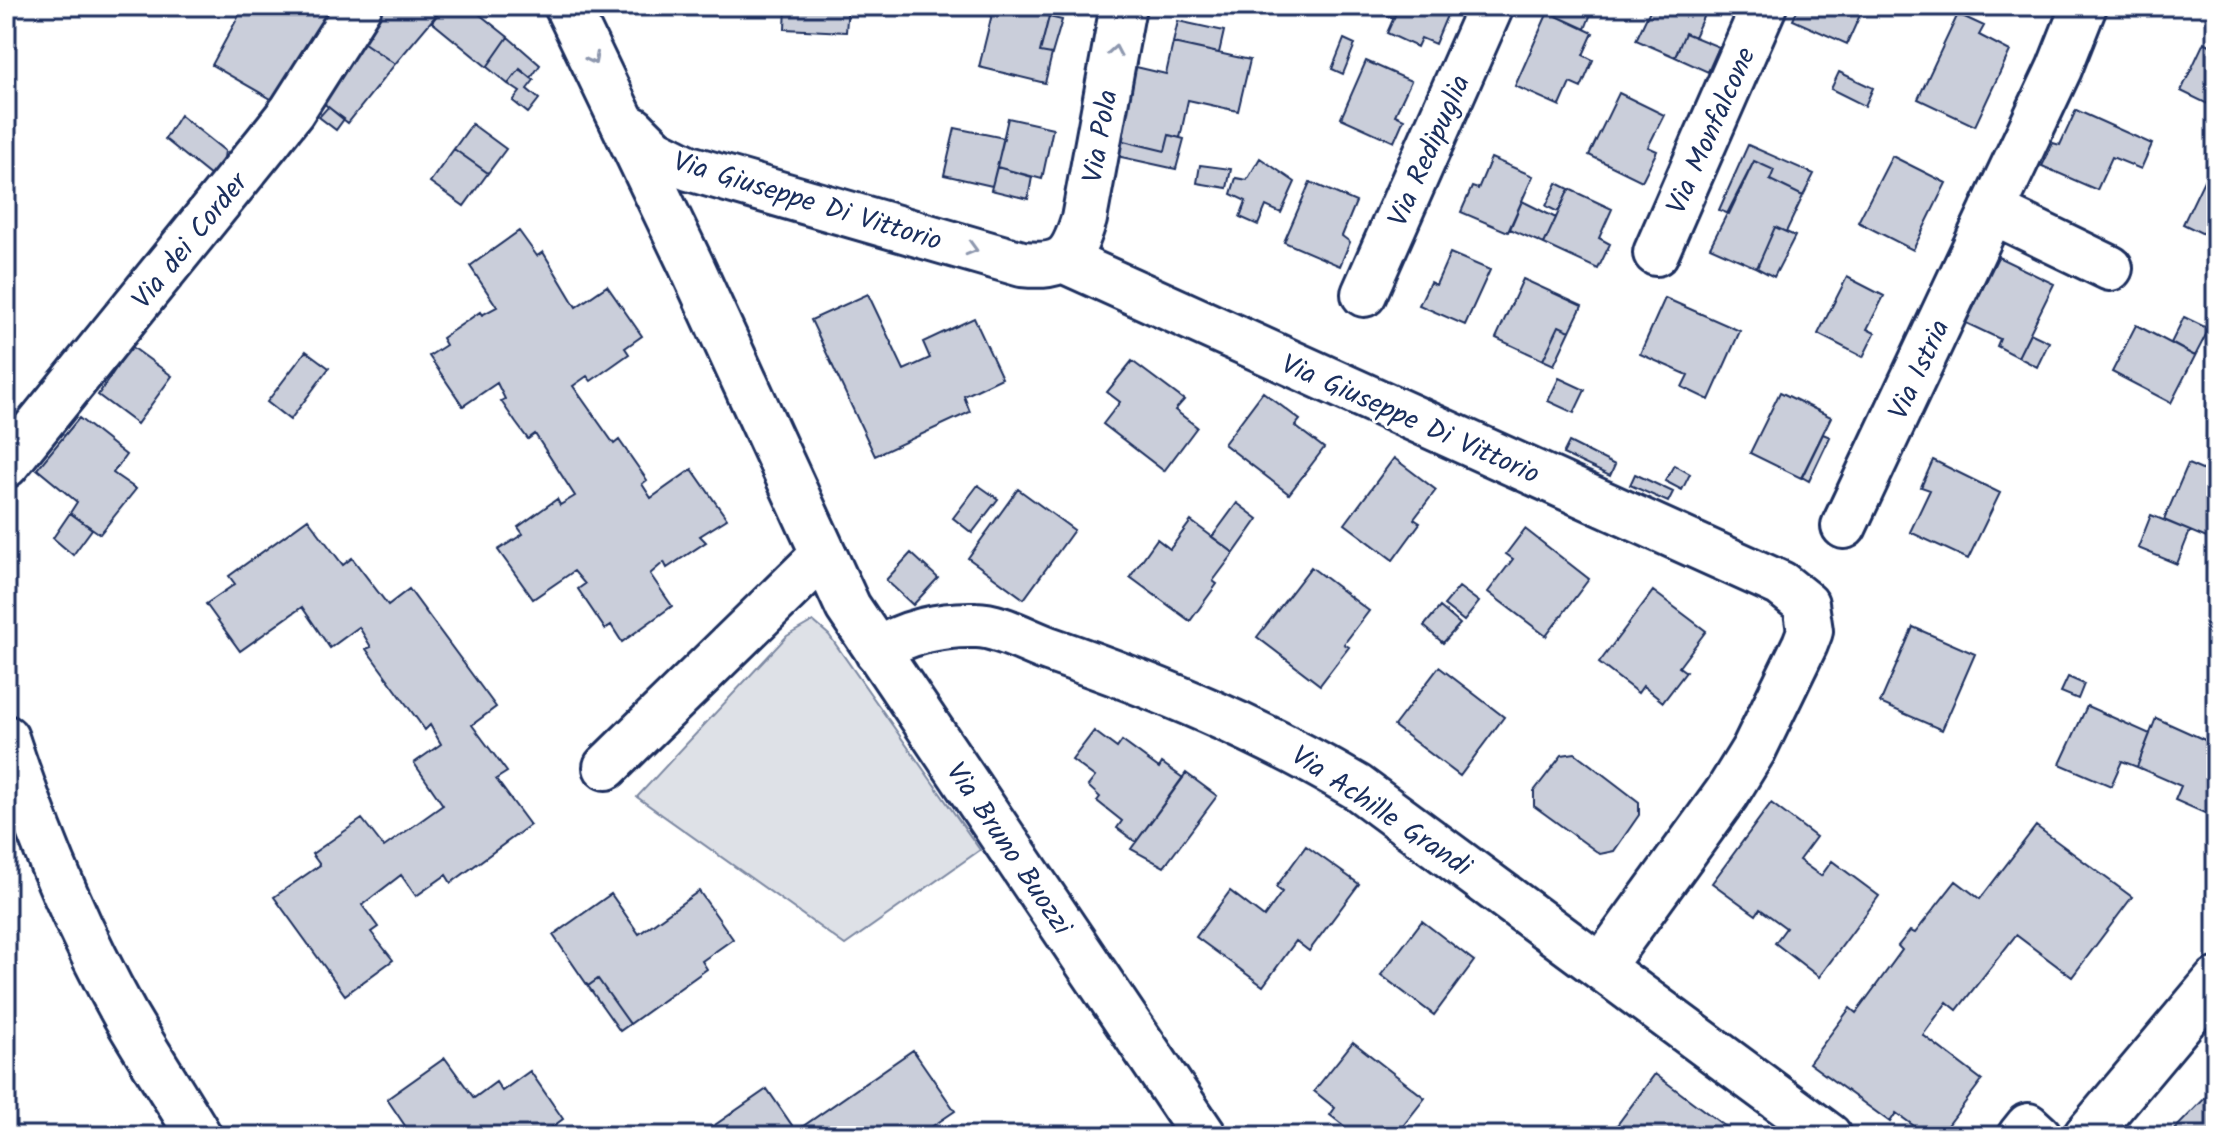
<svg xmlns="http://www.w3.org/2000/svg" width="2222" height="1142" font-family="Kalam,sans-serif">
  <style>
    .green { fill: #dee1e7; stroke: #7c88a2; stroke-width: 2 }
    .building { fill: #caceda; stroke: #1b2f5e; stroke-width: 2 }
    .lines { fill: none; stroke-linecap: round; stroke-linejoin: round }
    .minor-casing { stroke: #1b2f5e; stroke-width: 50 }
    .major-casing { stroke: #1b2f5e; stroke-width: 50 }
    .minor { stroke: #fff; stroke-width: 44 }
    .major { stroke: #fff; stroke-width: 44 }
    .oneway { stroke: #8d97ae }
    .labels { text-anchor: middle; stroke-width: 6; stroke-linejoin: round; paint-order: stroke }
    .street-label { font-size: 28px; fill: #1b2f5e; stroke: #fff }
  </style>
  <rect width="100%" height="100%" fill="#fff"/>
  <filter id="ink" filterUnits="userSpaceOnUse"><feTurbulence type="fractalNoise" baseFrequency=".0125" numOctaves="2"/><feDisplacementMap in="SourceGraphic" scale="16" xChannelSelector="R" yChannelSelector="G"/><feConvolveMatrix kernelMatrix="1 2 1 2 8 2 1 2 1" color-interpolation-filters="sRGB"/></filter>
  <g filter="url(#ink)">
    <path class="green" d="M813,621L829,635L980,850L845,945L637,797L787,636Z"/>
    <path class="building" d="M244,6H341L285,107L212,65Z
      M374,6H444L395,64L351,34Z
      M444,6H469L508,37L487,67L432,22Z
      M786,6H848L846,32L785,29Z
      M994,6H1010L1049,16L1040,52L1052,54L1045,83L979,67Z
      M1367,6H1399L1394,18Z
      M1399,6H1451L1435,44L1421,38L1417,47L1387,33Z
      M1551,6H1594L1585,29L1548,12Z
      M1652,6H1708L1694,37L1685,33L1675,57L1636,40Z
      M1799,6H1864L1847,44L1793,20Z
      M1548,12L1593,33L1583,55L1593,60L1581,88L1570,83L1560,106L1515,86Z
      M1958,14L1984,26L1979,35L2010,51L1975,126L1918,99Z
      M1049,17L1062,20L1052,54L1040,52Z
      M1178,21L1224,31L1219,53L1173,43Z
      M1685,33L1719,47L1708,72L1675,57Z
      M351,34L395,64L348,123L311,93Z
      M508,37L540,65L531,78L520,69L508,84L487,67Z
      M1344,39L1355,44L1343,74L1332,69Z
      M2204,42L2216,48V108L2181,91Z
      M1173,43L1250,60L1238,111L1188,100L1180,138L1169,135L1165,151L1119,140L1136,67L1166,74Z
      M1366,61L1411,81L1395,115L1404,119L1394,142L1341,118Z
      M520,69L534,80L527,89L539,99L528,113L513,101L520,92L508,84Z
      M1839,72L1873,88L1865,106L1831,89Z
      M1619,93L1664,115L1648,147L1657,151L1642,181L1589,155Z
      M328,107L344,119L336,130L319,117Z
      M2076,110L2152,144L2141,169L2112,157L2097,190L2042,166L2053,143L2060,145Z
      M180,115L225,151L222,173L216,180L165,139Z
      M1008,118L1053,128L1042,179L997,167Z
      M472,124L506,149L488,173L454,149Z
      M955,128L1004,138L992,186L944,175Z
      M1169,135L1184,139L1176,169L1103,153L1107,137L1165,151Z
      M1748,145L1814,174L1803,196L1770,180L1774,170L1754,161L1729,214L1719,210Z
      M454,149L488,173L464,206L430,182Z
      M1892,156L1946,183L1913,250L1858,222Z
      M1260,158L1295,182L1281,213L1266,206L1258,225L1240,217L1246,201L1231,194L1236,178L1247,180Z
      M1491,158L1533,176L1508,232L1461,212L1472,187L1478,189Z
      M1754,161L1774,170L1770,180L1803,196L1786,232L1775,227L1757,268L1710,247Z
      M1200,165L1231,169L1227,188L1197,183Z
      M997,167L1032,177L1028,199L991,190Z
      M2206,176L2216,181V240L2183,224Z
      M1310,182L1356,202L1342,236L1350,242L1340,266L1284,242Z
      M1557,183L1569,189L1558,212L1546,206Z
      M1569,189L1612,209L1599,238L1610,244L1598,269L1544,244Z
      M1522,201L1556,218L1544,244L1510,229Z
      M1775,227L1795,236L1774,277L1757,268Z
      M519,231L537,256L543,252L576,307L607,286L642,336L625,348L629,354L591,381L587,376L573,386L614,444L619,440L647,480L642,484L651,498L692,469L727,519L700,536L706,542L667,568L664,562L650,574L672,606L622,642L611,625L605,629L578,589L585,584L574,571L533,599L498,550L523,534L518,527L557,499L560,505L575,496L535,434L528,439L516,423L501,401L505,399L497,383L463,406L429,356L446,345L442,338L480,312L482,315L497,307L470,266Z
      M1450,253L1490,270L1465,325L1419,305L1430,282L1436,285Z
      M1998,257L2054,284L2018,357L1997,346L2000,339L1966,323Z
      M1847,277L1884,296L1867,329L1875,333L1863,357L1818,334Z
      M1523,279L1582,306L1570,331L1559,326L1543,360L1496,338Z
      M868,294L904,370L930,358L923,342L974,318L1002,378L964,396L970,412L875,456L811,320Z
      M1665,298L1740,331L1709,400L1682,387L1688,375L1640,354Z
      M2184,317L2209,329L2195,356L2171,343Z
      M2136,325L2195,356L2171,403L2112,372Z
      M1559,326L1570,331L1554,365L1543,360Z
      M2030,333L2049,342L2037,367L2018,357Z
      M131,346L172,376L137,424L98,395Z
      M306,351L329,368L290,420L267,402Z
      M1132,361L1184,400L1175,410L1197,427L1164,471L1103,424L1120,402L1107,392Z
      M1559,378L1585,390L1574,413L1548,401Z
      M1263,392L1300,420L1295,426L1324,448L1289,494L1224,444Z
      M1780,392L1831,417L1801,478L1750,453Z
      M79,418L126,455L113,473L136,489L100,534L70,513L77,502L37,469Z
      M1823,434L1830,437L1809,481L1802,477Z
      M1569,442L1615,465L1610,476L1563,454Z
      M1394,458L1436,490L1414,519L1420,523L1393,560L1345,524Z
      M1933,460L2000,493L1968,559L1910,532L1930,490L1921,487Z
      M2188,464L2216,476V542L2164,520Z
      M1674,465L1690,474L1682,490L1665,481Z
      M1635,474L1673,492L1668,502L1630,485Z
      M978,485L998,499L972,533L953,518Z
      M1018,489L1074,530L1024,599L968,558Z
      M1237,503L1258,519L1234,553L1212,537Z
      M70,513L92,529L73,555L53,538Z
      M2151,515L2190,531L2177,564L2138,548Z
      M308,519L343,565L352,558L388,605L409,589L496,707L472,725L507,772L496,779L530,825L451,883L446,875L416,896L401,875L362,905L378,927L371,932L393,960L345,995L274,897L320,865L312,854L362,819L384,847L443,805L414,763L441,744L430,725L425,730L366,649L371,647L359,627L330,648L302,607L240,651L206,604L235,584L229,576Z
      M1191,521L1234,553L1213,581L1217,584L1190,621L1130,577L1157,539L1170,549Z
      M1525,529L1589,579L1546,636L1488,592L1513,559L1506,554Z
      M911,553L938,578L913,605L886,580Z
      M1311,567L1369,611L1344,644L1349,647L1320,685L1257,637Z
      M1459,587L1479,602L1464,621L1444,605Z
      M1653,591L1706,631L1679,667L1686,672L1663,702L1643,686L1638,693L1599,663Z
      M1440,607L1460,624L1443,643L1424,626Z
      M1913,627L1975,654L1942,730L1880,703Z
      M1439,667L1504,717L1460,776L1394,726Z
      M2068,677L2084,684L2078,699L2061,692Z
      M2087,706L2150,734L2137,767L2122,761L2111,786L2060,764Z
      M2156,718L2216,745V818L2175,800L2181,786L2137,767Z
      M1094,731L1117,748L1122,741L1159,768L1162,763L1183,778L1136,842L1117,828L1122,821L1097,801L1100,797L1088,786L1095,777L1072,760Z
      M1575,753L1639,802V815L1614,851L1600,854L1534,806V791L1562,755Z
      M1186,773L1217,796L1164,867L1131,849Z
      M1771,803L1816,837L1799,860L1821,876L1832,861L1879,896L1819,977L1775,943L1786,928L1760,909L1756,915L1712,883Z
      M2036,826L2132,897L2072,977L2016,935L1957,1010L1947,1002L1923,1035L1982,1080L1940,1136H1928L1896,1113L1890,1122L1809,1063L1850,1008L1856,1013L1902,950L1898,946L1910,931L1915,933L1956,881L1980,899Z
      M1306,846L1359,884L1309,951L1296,941L1263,986L1196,937L1230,891L1264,917L1282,892L1276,887Z
      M699,891L733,939L702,961L707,969L630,1024L598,979L588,986L553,935L611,894L639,934Z
      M1422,921L1474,961L1434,1015L1381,975Z
      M598,979L630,1024L620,1031L588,986Z
      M1353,1042L1425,1098L1395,1136H1357L1330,1115L1335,1108L1314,1091Z
      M913,1050L955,1111L918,1136H699L767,1089L796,1131Z
      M445,1058L474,1098L496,1082L502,1091L530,1071L563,1119L540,1136H412L387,1099Z
      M1655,1074L1738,1136H1609Z
      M2211,1092L2216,1096V1136H2168Z"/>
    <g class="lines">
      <g class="minor-casing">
        <path id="minor" d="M567,6L691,265L848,607L1204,1136
          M633,129L655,151L689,168L1022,264C1064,268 1072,258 1084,219L1123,6
          M1992,211L2110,268
          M1656,253L1764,6
          M1063,260L1781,584L1806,604L1810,631L1805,644L1754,749L1727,793L1601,967
          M1364,294L1491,6
          M6,465L266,144L292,111L359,6
          M1844,526L2059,69L2084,6
          M877,651C904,632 942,624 976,625C999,625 1028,642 1051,650C1158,687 1259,729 1357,787L1829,1136
          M606,767L822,556
          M2020,1136L2028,1126L2039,1136
          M2086,1136L2216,981"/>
      </g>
      <g class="major-casing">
        <path id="major" d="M6,738C37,832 77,929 125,1015C149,1056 175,1096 199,1136"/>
      </g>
      <use href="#minor" class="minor"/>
      <use href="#major" class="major"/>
    </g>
    <defs><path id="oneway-chevron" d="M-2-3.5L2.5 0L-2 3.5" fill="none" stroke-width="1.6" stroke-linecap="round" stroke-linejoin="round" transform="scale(2)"/></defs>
    <g class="oneway">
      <use href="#oneway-chevron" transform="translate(1115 51) rotate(-80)"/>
      <use href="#oneway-chevron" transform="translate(593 59) rotate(63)"/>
      <use href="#oneway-chevron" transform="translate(972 249) rotate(16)"/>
    </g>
  </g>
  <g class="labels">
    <g class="street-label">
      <text transform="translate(1710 130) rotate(-66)" y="10">Via Monfalcone</text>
      <text transform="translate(1099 136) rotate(-80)" y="10">Via Pola</text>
      <text transform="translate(1428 150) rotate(-66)" y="10">Via Redipuglia</text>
      <text transform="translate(808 200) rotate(17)" y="10">Via Giuseppe Di Vittorio</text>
      <text transform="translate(189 240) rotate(-51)" y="10">Via dei Corder</text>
      <text transform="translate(1918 369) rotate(-65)" y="10">Via Istria</text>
      <text transform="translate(1411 418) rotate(24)" y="10">Via Giuseppe Di Vittorio</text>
      <text transform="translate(1382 810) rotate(34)" y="10">Via Achille Grandi</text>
      <text transform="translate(1010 848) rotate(56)" y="10">Via Bruno Buozzi</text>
    </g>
  </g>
  <rect width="2222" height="1142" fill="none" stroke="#fff" stroke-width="32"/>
  <rect x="16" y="16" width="2190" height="1110" fill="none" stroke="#1b2f5e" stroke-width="3" filter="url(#ink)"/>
</svg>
